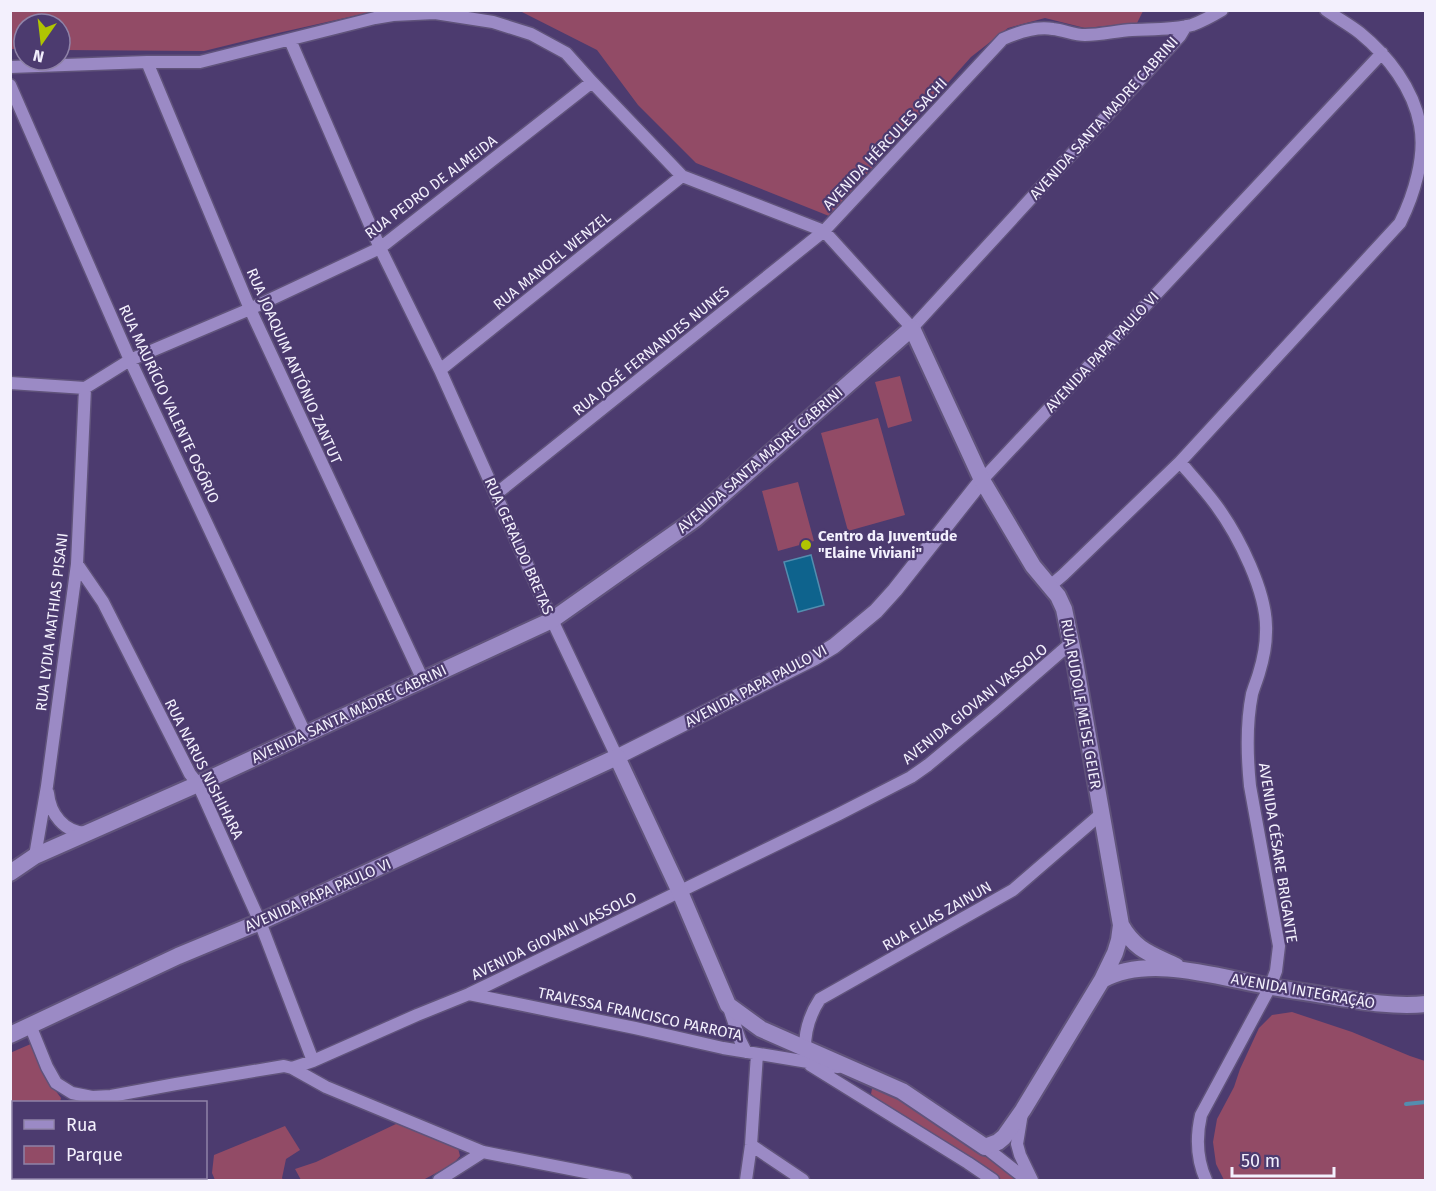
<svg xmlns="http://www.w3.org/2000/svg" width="1436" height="1191" font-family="'Fira Sans',sans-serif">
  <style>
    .green { fill: #924b66 }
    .water { fill: #0e638d; stroke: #538daf; stroke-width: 1.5 }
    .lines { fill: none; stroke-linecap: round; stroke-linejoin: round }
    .stream { stroke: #538daf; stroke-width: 4 }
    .minor-casing { stroke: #60537b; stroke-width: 15 }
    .tertiary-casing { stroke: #60537b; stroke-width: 18 }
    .secondary-casing { stroke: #60537b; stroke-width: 20 }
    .minor { stroke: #9b8ac5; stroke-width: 12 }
    .tertiary { stroke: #9b8ac5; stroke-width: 15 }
    .secondary { stroke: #9b8ac5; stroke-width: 16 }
    .poi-dot { fill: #b0c502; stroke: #4c3b6f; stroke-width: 2 }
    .labels { text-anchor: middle; stroke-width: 4.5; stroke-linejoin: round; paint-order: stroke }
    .street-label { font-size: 15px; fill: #f3f0fd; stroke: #4c3b6f }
    .poi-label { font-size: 15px; font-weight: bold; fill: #f3f0fd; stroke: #4c3b6f; text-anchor: start }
  </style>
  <rect width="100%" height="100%" fill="#4c3b6f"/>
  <path class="green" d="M11,10H376V11L278,33L204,51L60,50V24H24V49H11Z
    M520,11H1143L1137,23L1085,28L1045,18L1008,28L971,57L829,216L696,163L638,105L597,50Z
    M900,376L912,421L888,428L875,382Z
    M878,418L905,515L848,531L821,433Z
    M798,482L814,541L778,551L762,491Z
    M1292,1012L1352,1032L1410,1056L1425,1061V1180H1224L1216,1164L1213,1142L1217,1119L1234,1087L1240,1069L1259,1028L1272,1015Z
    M33,1043L44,1075L61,1098L60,1102H14L13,1141H11L10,1053Z
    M876,1086L891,1091L995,1159L1016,1180H1001L877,1099L871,1094L872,1089Z
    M398,1123L452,1143L458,1148L460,1156L453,1164L423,1180H301L295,1169L316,1162Z
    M285,1126L300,1150L286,1159L282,1178L283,1180H215L212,1173L214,1155Z"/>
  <path class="water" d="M811,555L824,605L798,612L784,562Z"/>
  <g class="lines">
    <path class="stream" d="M1406,1104L1426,1102"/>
    <g class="minor-casing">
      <path id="minor" d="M290,40L380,248L440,370L552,620L617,757
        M147,62L250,309L423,680
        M10,67L147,62H200L375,18L393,15L435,13L493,22L531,34L566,53L592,82L682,176L824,231L912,328L1180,36L1186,26
        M10,85L130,360L305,733
        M440,370L682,176
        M10,383L85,388L130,360L250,309L380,248L592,82
        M1180,462C1192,476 1205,490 1216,505C1238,535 1268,593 1266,632C1266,645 1263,660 1259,673C1257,680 1254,687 1252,694C1246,724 1247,756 1250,786L1279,946L1276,971L1270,987L1201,1115C1196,1137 1197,1160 1206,1180
        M982,480L1382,53
        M496,494L824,231L1003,39C1019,32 1036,26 1053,29C1064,30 1074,35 1085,35C1101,35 1116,31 1132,30C1152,29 1173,30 1192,25C1203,21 1212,16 1222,10
        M77,564L103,602L190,774L198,784L260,922L313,1061
        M1050,586L1063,575L1180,462L1400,223C1414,195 1426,156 1420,125C1413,88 1388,56 1360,33C1350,25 1337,18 1326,10
        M48,793C50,814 64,832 86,833
        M35,856L47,786L77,564L85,388
        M469,994L635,1028L723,1048L838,1067
        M728,1005L740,1040L746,1052
        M30,1025L47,1067L56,1083L72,1093L92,1097L111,1096L176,1084L284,1066L292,1068L313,1061L417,1015L469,994L839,814L911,777L928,765L994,710L1071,643
        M805,1048C805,1030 810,1014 820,999L1013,890L1101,814
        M810,1065L968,1163L993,1180
        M292,1068L326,1087L483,1152L626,1180
        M1022,1113L1017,1144L1020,1155L1032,1180
        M751,1145L803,1180
        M985,1147L1027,1180
        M79,1178V1180
        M125,1178L128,1180
        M439,1180L483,1152
        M746,1180L751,1145L757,1054"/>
    </g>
    <g class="tertiary-casing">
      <path id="tertiary" d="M617,757L814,658L834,646L876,611L895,590L982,480"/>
    </g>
    <g class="secondary-casing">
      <path id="secondary" d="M10,873L35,856L198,784L552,620L695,519L912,328L982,480L1033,566L1058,596L1064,609L1075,662L1121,925L1119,940L1115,953L1102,980L1023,1110L1004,1137L998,1142L985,1147L902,1091L761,1029L728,1005L680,892L617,757L260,922L178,956L10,1035
        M1121,925C1135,950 1151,954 1176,966
        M1102,980C1148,954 1218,977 1267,986C1289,990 1312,993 1335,997C1365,1002 1395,1007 1426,1004"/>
    </g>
    <use href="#minor" class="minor"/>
    <use href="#tertiary" class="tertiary"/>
    <use href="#secondary" class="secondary"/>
  </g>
  <circle class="poi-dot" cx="806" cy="545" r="6"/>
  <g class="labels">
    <g class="street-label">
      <text transform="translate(1104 118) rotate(-48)" y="5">AVENIDA SANTA MADRE CABRINI</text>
      <text transform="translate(885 144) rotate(-47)" y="5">AVENIDA HÉRCULES SACHI</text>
      <text transform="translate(431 187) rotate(-37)" y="5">RUA PEDRO DE ALMEIDA</text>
      <text transform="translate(552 261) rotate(-39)" y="5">RUA MANOEL WENZEL</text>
      <text transform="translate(651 351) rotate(-39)" y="5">RUA JOSÉ FERNANDES NUNES</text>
      <text transform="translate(1102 352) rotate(-47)" y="5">AVENIDA PAPA PAULO VI</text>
      <text transform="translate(294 366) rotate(66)" y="5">RUA JOAQUIM ANTÓNIO ZANTUT</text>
      <text transform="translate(169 404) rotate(65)" y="5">RUA MAURÍCIO VALENTE OSÓRIO</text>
      <text transform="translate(760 460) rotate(-41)" y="5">AVENIDA SANTA MADRE CABRINI</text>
      <text transform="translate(519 546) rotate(66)" y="5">RUA GERALDO BRETAS</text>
      <text transform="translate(52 622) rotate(-83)" y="5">RUA LYDIA MATHIAS PISANI</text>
      <text transform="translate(756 686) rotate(-28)" y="5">AVENIDA PAPA PAULO VI</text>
      <text transform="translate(975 704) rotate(-39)" y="5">AVENIDA GIOVANI VASSOLO</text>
      <text transform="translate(1081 704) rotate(80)" y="5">RUA RUDOLF MEISE GEIER</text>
      <text transform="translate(349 714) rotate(-25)" y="5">AVENIDA SANTA MADRE CABRINI</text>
      <text transform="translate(204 769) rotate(63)" y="5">RUA NARUS NISHIHARA</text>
      <text transform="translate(1278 853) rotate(81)" y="5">AVENIDA CÉSARE BRIGANTE</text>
      <text transform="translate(318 895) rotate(-24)" y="5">AVENIDA PAPA PAULO VI</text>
      <text transform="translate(937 916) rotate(-30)" y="5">RUA ELIAS ZAINUN</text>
      <text transform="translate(554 936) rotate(-26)" y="5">AVENIDA GIOVANI VASSOLO</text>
      <text transform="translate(1303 991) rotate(10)" y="5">AVENIDA INTEGRAÇÃO</text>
      <text transform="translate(640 1014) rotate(12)" y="5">TRAVESSA FRANCISCO PARROTA</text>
    </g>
    <g class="poi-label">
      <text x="818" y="541">Centro da Juventude<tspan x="818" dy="17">"Elaine Viviani"</tspan></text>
    </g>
  </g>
  <rect width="1436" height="1191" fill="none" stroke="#f3f0fd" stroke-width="24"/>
  <rect x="12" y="1101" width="195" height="78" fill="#4c3b6f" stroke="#8f83a8" stroke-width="1.5"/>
  <rect x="24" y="1120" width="30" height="9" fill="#9b8ac5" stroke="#8f83a8" stroke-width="1.5"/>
  <text x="66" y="1131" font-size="18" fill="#f3f0fd">Rua</text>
  <rect x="24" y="1146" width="30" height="18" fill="#924b66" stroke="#8f83a8" stroke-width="1.5"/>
  <text x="66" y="1161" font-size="18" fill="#f3f0fd">Parque</text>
  <g transform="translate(42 42) rotate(194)"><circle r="28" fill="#4c3b6f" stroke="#8f83a8" stroke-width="1.5"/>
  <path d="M0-4.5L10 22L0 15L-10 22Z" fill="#b0c502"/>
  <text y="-9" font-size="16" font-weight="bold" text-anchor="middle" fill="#f3f0fd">N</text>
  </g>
  <path d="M1232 1167v9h102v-9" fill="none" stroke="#f3f0fd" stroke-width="3"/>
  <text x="1241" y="1167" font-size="18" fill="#f3f0fd" stroke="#4c3b6f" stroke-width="4.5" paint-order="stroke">50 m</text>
</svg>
